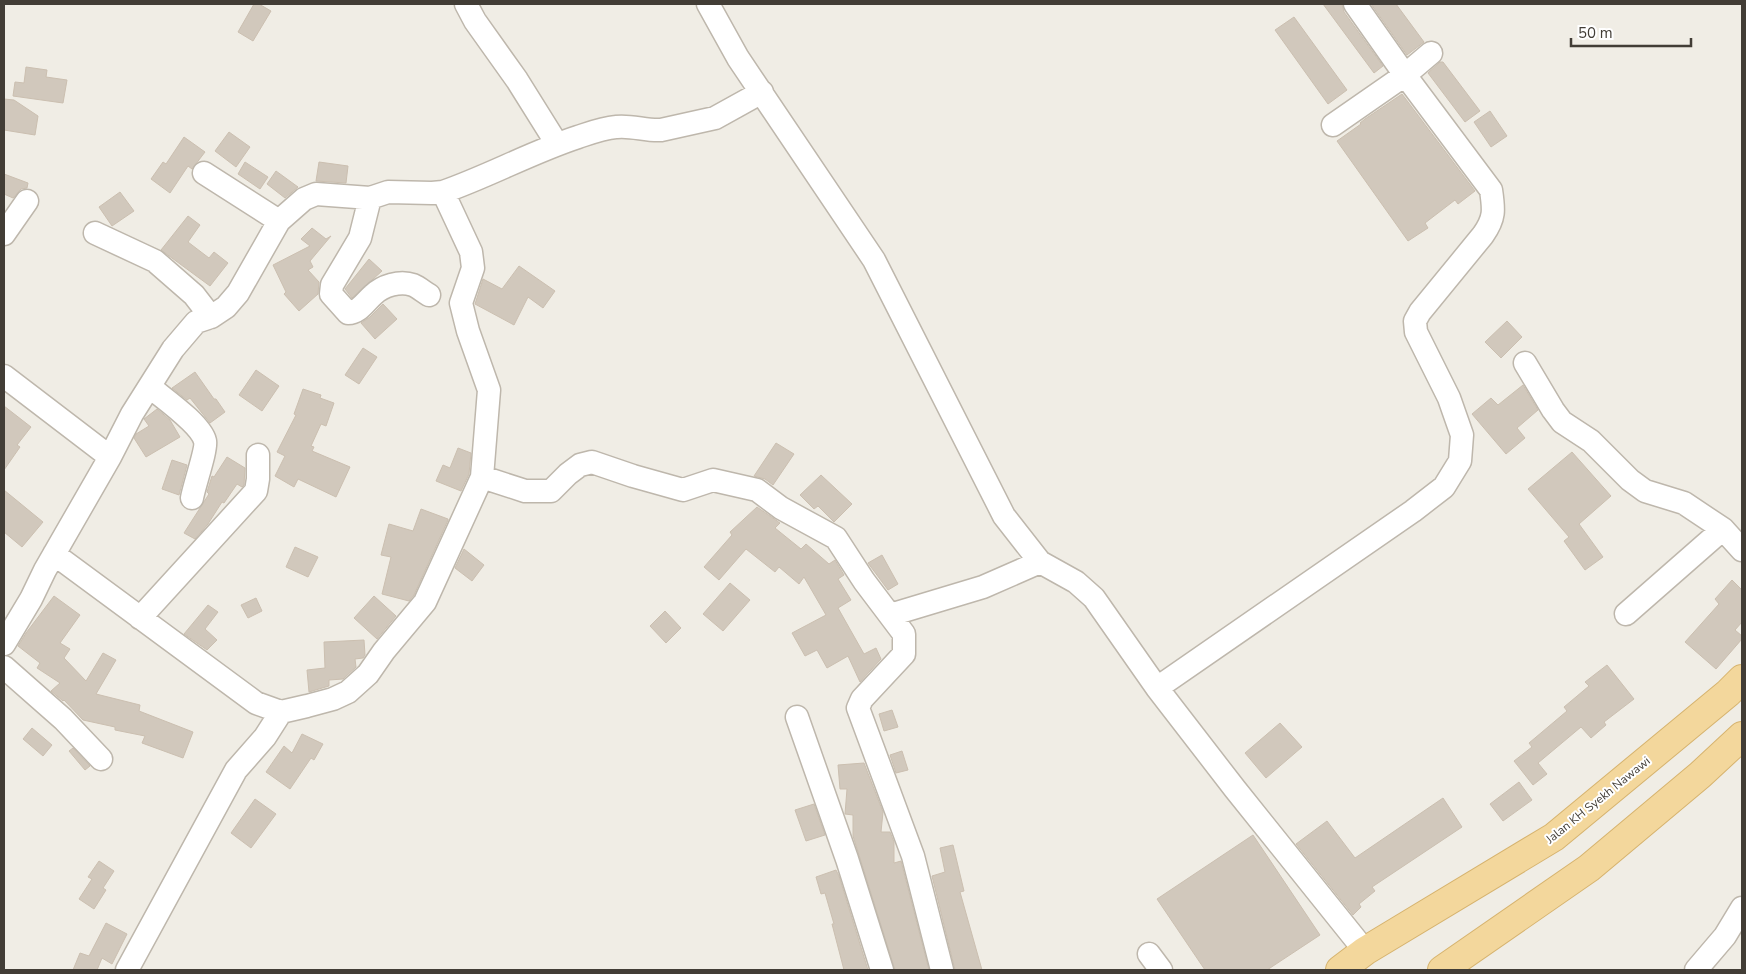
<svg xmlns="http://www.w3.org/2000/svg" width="1746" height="974" font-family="'Nunito Sans',sans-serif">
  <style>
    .building { fill: #d1c8bc; stroke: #cbbfb0 }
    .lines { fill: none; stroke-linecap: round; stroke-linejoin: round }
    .minor-casing { stroke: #beb7ac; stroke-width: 25 }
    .major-casing { stroke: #d6b36e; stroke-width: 30 }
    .minor { stroke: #fff; stroke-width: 22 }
    .major { stroke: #f3d79c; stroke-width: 28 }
    .labels { text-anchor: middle; stroke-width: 4; stroke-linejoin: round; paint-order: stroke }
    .street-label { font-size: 12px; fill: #423d36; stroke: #fff }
  </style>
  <rect width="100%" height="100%" fill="#f0ede5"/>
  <path class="building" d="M254,4H259L271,11L253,41L238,32Z
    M1323,4H1342L1344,12L1383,66L1374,73Z
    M1371,4H1396L1424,42L1407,55Z
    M1294,17L1347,90L1328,104L1275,30Z
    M1440,62H1443L1480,111L1465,122L1428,73Z
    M26,67L47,70L46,77L67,80L63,103L13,96L15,82L24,83Z
    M1402,94L1475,191L1458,204L1455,200L1425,223L1428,228L1408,241L1337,141L1361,124L1360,123L1365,119Z
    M4,99L14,100L38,116L35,135L4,130Z
    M1490,111L1507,136L1491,147L1474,122Z
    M229,132L250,147L236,167L215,151Z
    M184,137L205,152L192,169L188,166L170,193L151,179L163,162L166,164Z
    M245,162L268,177L260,189L238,174Z
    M319,162L348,166L346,183L316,181Z
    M276,171L298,187L285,198L267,184Z
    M4,174L28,183L27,188L21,189L13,198L4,194Z
    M120,192L134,211L112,226L99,207Z
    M188,216L200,225L188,242L209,258L214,252L228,263L210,286L161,250Z
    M312,228L326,239L331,236L310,261L313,267L308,270L319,282L318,294L299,311L284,294L286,292L273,265L310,246L301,239Z
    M369,259L382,271L352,298L345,289Z
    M519,266L555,291L543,308L528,297L514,325L475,304L483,279L502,289Z
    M383,304L397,319L375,339L361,323L370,317Z
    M1507,321L1522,337L1501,358L1485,342Z
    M363,348L377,357L359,384L345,375Z
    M256,370L279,386L262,411L239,395Z
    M195,372L214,399H216L225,412L210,423L190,398L187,400L172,388Z
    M1523,385L1538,410L1517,428L1525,438L1506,454L1472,414L1491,398L1498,405Z
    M303,389L321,395L320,398L334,403L326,426L321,424L311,446L314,447L312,451L350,467L336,497L298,479L294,487L275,476L285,456L277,452L296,415L294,414Z
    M4,406L31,427L17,445L20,447L4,470Z
    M157,409L170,420L180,437L146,457L134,438L136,434L149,426L144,419Z
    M776,443L794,454L773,485L765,479L754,476Z
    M458,448L471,453L469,474L461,491L436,481L443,465L450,468Z
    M1572,452L1611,496L1579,524L1603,557L1585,570L1564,541L1569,537L1528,489Z
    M227,457L245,468L244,485L242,487L237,484L224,503L222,502L208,524L195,539L184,533L209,494L207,492L212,476L214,477Z
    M172,460L187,465L179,495L162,489Z
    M821,475L852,504L834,522L818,506L814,509L800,495Z
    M4,490L43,522L22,547L4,532Z
    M757,507L780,523L775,528L801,549L806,544L829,564L835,560L844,575L838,579L851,600L838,608L864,654L876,648L881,659L860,682L848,656L827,668L817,650L805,656L792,633L826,615L804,577L799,584L779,567L775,572L746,549L719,580L704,567L732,535L730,532Z
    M421,509L448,519V520L414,595L409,601L382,594L391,557L381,555L389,524L413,531Z
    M295,547L318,557L308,577L286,567Z
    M464,549L484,565L472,581L455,568Z
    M882,555L898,584L888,590L868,563Z
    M1732,580L1742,590V622L1735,630L1742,636V639L1716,669L1685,642L1719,604L1715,599Z
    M730,583L750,600L723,631L703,614Z
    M54,596L80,615L60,643L70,649L64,658L86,681L103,653L116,660L96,694L140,705L139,711L193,732L183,758L142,743L145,736L115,730V727L83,720L64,700L63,701L51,691L60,683L37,668L40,663L18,646L26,633Z
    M374,596L396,616L377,639L354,618Z
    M256,598L262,611L248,618L241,605Z
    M208,605L218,612L205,629L217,640L207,650L184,634Z
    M665,611L681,628L666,643L650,626Z
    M364,640L365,655L363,658L355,659L356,667L343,679L329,680V686L309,692L307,670L325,668L324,642Z
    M1607,665L1634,699L1604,722L1606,725L1591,738L1581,727L1538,763L1547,774L1533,785L1514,761L1532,747L1529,743L1567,711L1564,707L1589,686L1585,682Z
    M892,710L898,727L884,731L879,714Z
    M1280,723L1302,747L1266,778L1245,753Z
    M32,728L52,745L43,756L23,739Z
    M302,734L323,744L314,760L311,758L290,789L266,772L284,746L292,753Z
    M73,748L90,766L85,770L69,751Z
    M902,751L908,770L896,773L890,755Z
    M864,763L883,812L881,832H890L894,842V863L901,861L929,970H895L853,836V815L845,814L847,789H840L838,765Z
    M1519,782L1532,800L1503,821L1490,804Z
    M1443,798L1462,827L1372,887L1375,891L1359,904L1361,907L1353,915L1296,844L1327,821L1355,858Z
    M255,799L276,814L251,848L231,833Z
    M814,804L825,835L806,841L795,810Z
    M1253,835L1320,935L1267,970H1205L1157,899Z
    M953,845L964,891L960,892L982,970H955L932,876L945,872L940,848Z
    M99,861L114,871L103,888L106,890L94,909L79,899L92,879L88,877Z
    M836,870L839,876L868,970H844L832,924H834L825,893L821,894L816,877Z
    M106,923L127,934L112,964L102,958L97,970H73L80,953L89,956Z"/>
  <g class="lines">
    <g class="minor-casing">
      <path id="minor" d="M466,4L475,21L517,80L557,144
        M708,4L738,58L874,260L1004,516L1040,562L1076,582L1094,598L1157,688L1235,789L1365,951
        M1333,125L1405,75L1431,53
        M204,173L279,221
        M370,198L360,238L332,285L331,294L348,313C359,313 365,302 373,295C382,286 400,280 413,285C418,287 424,292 429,295
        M95,233L155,261L194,295L211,317
        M4,234L27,201
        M1525,363L1553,410L1562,422L1591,441L1630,480L1645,491L1684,503L1723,529L1742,550
        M4,376L110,457
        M150,387C163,398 201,424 205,441C207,449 194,486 192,498
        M482,477L525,491H551L568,474L580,465L592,462L633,476L683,490L713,480L757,490L781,508L836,538L864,581L904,634V654L862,699L858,708L913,856L942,970
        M54,554L256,703L281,712L307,706L333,699L348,692L368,674L384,651L425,602L482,477L489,390L468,331L461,303L473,268L471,252L443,192
        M1626,614L1723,529
        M890,615L983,587L1040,562
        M140,618L256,491L258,479V455
        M4,644L31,599L45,570L110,457L132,414L173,349L196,322L211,317L226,307L238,293L279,221L304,199L316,194L370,198L388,192L432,193L443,192C489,176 532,152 578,137C590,133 603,128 616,127C631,125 646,131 661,130L715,118L762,92
        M4,667L63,719L101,759
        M1157,688L1413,511L1444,487L1460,461L1462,435L1449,398L1416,332L1415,321L1420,312L1483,235C1495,218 1494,210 1491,190L1405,75L1355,4
        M797,717L847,859L882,970
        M1149,954L1161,970
        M127,970L236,770L265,737L281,712
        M1696,970L1725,936L1742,908"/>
    </g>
    <g class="major-casing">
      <path id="major" d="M1340,970L1365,951L1554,837L1728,693L1742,679
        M1442,970L1589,868L1700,775L1742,736"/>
    </g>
    <use href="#minor" class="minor"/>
    <use href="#major" class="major"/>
  </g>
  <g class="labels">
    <g class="street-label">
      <text transform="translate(1598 800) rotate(-39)" y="4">Jalan KH Syekh Nawawi</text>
    </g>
  </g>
  <rect width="1746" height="974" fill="none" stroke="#423d36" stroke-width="10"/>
  <path d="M1571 38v8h120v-8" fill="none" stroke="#423d36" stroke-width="2.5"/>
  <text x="1578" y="38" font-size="15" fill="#423d36" stroke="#ffffff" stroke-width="4" paint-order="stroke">50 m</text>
</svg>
